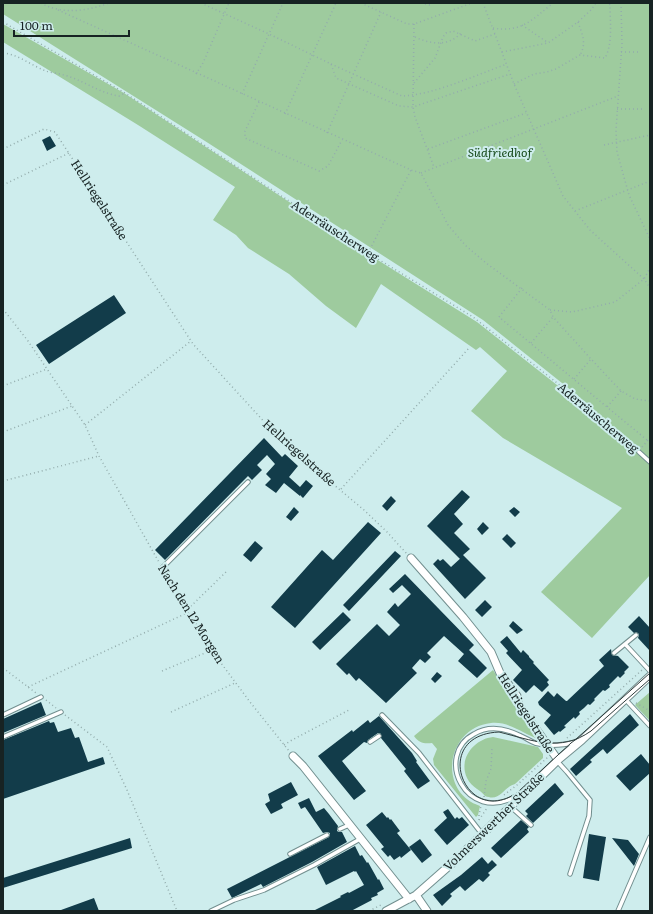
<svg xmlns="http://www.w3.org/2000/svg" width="653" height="914" font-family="Literata,serif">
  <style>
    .green { fill: #9ecb9e }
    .building { fill: #123c4a }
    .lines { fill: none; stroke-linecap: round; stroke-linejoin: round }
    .service-casing { stroke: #728f8f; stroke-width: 5.5 }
    .minor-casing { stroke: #728f8f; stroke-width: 9 }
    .path { stroke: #93acac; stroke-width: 1.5; stroke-dasharray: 1 3; stroke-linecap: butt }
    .service { stroke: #fff; stroke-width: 3.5 }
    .minor { stroke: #fff; stroke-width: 7 }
    .tram { stroke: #2f3d3d; stroke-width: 1 }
    .labels { text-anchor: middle; stroke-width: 4; stroke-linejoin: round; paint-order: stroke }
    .park-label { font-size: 12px; font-style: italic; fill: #164a1a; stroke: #ceeded }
    .street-label { font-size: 12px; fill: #172323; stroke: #ceeded }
  </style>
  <rect width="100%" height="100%" fill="#ceeded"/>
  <path class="green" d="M3,3H650V461L577,395L483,320L205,141L3,14Z
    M3,24L124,93L368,254L477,322L590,411L650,464V575L592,638L541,592L622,508L503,438L471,411L507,371L480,347L476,350L381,284L356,328L326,306L289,274L248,248L236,235L213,220L235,187L138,125L3,42Z
    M493,670L528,725L539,739C523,734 509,721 491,723C446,728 437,792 480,806L478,815L476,817L434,765L433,759L437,749L432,743C424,744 419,743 414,736Z
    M650,692V721L635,705Z
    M493,737L538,747L543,754V758L515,784C502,788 501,802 485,796C481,790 472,788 467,778C458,759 474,739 493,737Z"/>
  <path class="building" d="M50,136L56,146L47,151L42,140Z
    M114,295L126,313L49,364L36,345Z
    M264,438L282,457L285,454L298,466L289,477L300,487L306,480L313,486L303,498L300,495V496L284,483L276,493L265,485L271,479L266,474L275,464L267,455L257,465L262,470L252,480L248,476L165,560L155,550Z
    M462,490L470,497L454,514L463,524L454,533L470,549L463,555L486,578L465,599L433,564L438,559L440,561L443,559L451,567L463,556L460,559L427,526Z
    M391,496L396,501L387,511L382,506Z
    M294,507L299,512L291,521L286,517Z
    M514,507L520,512L515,517L509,511Z
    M368,522L381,533L295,628L271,607L322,550L333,560Z
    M483,522L489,528L482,535L477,529Z
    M507,534L516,543L511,548L502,539Z
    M255,541L263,548L251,562L243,555Z
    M395,551L401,556L349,611L343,605Z
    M405,574L474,645L469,650L487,668L477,678L458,661L464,654L444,636L427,653L431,657L425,663L420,659L412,668L417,673L386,703L359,678L356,681L349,673L347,675L336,664L377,624L389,636L400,625L387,612L395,603L398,607L411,594L402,585L393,593L389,589Z
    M485,600L492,607L482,617L475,610Z
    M343,612L351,620L320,650L312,642Z
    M639,616L650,628V651L638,638L639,635L638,633H634L628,627Z
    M513,621L523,630L517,634L509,626Z
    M507,636L521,653L523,650L529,656V657L534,662L533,663L549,680L547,682L549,685L542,692L534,685L526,693L513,680L522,670L506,653L508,651L500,642Z
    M611,649L612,655L618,656L629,667L624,672L625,673L620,678L618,676L609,685L610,687L605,691L603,690L594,699L595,700L590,705L588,704L584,708L579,712L580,714L575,719L574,717L564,726L566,727L560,732L559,731L554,735L544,723L551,715L539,705L538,702L548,691L554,697L557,693L566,701H567L604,666L599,660Z
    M437,672L442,676L435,683L431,679Z
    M41,702L46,715L3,733V719Z
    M630,714L639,725L607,754L603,749L590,760L592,762L576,776L570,769Z
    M379,716L412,753L417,761L416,762L430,781L418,789L404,771L406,769L381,738V734L378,733L368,740L367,743L364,742L342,761L366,791L354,800L318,756L352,730L353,732L368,720L370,723Z
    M49,721L50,723L54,722L58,732L71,728L75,738L79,737L88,762L103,757L105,764L3,799V740Z
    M641,754L650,765V773L630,791L616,776Z
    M291,782L298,795L281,804L283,808L271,814L265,804L270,801L268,794Z
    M555,783L564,794L533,823L526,816L528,814L525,811Z
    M309,798L316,812L324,808L329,814L338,826L337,831L339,832H342L347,842L312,862L263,887L261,884L232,898L227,889L329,837L330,833L327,832L323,833L305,807L301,809L298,803Z
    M448,809L455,819L457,817L459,819L462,817L469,825L447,845L434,830L447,818L443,812Z
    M382,812L387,818L388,817L390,820L391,819L400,831L397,833L411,850L401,858L400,856L394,860L390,855L388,857L381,849L384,847L366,825Z
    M521,820L529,827L527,829L529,832L501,858L491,848Z
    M589,834L606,837L599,881L583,878Z
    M130,838L132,848L3,888V878Z
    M612,838L628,840L639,854L634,866Z
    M420,839L432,855L422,863L409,847Z
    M355,846L360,856L362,855L367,863L368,862L378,880L379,879L384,889L377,893L378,895L371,898L372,900L351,911H313L341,897L340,896L348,892L349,893L364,885L356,871L355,872L354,871L326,885L317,867Z
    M482,857L488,864L492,860L497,865L488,873L490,875L483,882L479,879L465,891L460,886L450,894L452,896L442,906L433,895L461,875Z
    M94,898L99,911H61V910Z"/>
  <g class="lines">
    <g class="service-casing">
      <path id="service" d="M639,452L650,462
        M162,568L248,482
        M625,644L650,671
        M614,653L636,635
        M625,699L650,726
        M3,715L41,697
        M382,715L419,753L482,834
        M3,737L61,712
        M370,742L379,736
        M557,761L567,772L590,800L589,816L570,874
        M517,796C465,825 434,755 474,734C489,725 507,729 521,736C526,738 530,741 535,743C549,747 564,745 577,742
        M511,807L531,825
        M340,829L349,825
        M290,854L327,835
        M211,911L234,900L264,890L314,865L360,839
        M618,911L650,837"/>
    </g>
    <g class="minor-casing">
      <path id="minor" d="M411,558L463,617L491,652L500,673L517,696L519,705L558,760
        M293,756L303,766L409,899
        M416,895L427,911
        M386,911L416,895L458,858L558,760L582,740L650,676"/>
    </g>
    <path class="path" d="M41,3C62,15 87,11 109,3
      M201,3L269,34L331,64L336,78L399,106L413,107L510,74
      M361,3L407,24H414L472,3
      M483,3L514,84L563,196L590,230L644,279L650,288
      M621,3L622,44L616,130L617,152L629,195L650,239
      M425,4L430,5L433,3
      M58,10L411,170L421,173L448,225L465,245L486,263L550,310L553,317L591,359L621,391L635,399L650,401
      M3,22L125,93L368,253L473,317L575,397L635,449
      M578,22C582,34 587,43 580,55
      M414,24L413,107L415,117L434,167
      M522,25L547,42
      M493,28C521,33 532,20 553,3
      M415,37C430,44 448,47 461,33
      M502,52L548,43L578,22L591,10L596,3
      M621,52H638
      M3,53C18,54 32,66 46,71C51,73 58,73 64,75C83,80 99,93 119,96L125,93
      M331,64L402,96C433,95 476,75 507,64
      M196,74L203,63L229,3
      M414,83L435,58L443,37L446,33L453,31L475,41L495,34
      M514,84L534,74L547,72L556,69L580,55L605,58C613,44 610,21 610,5L609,3
      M242,94L283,3
      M259,102L245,131V138L319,171L328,166L342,140
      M617,109H644
      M285,114L336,3
      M327,133L381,12
      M604,145L650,135
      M3,149L44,129L55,132L193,344L268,426L303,459L364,510L387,532L407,554
      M428,149L526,113
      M421,173L618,96
      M3,185L69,153
      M575,211L650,181
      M368,253L411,170
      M522,288L499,317L607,407
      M3,309L28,341L85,425L99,456L160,564
      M550,310L572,312L615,302L644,279L650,268
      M531,343L553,317
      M574,379L591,359
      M3,386L47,369
      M621,391L607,407L647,440
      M85,425L191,341
      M3,432L72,406
      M642,447L650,438
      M3,481L99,456
      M341,489L470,347
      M165,572L215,655L250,702L289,751
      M188,609L227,571
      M3,668L36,693
      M162,671L212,650
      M28,687L189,612
      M46,700L56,708
      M636,703L650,711
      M171,712L235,683
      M65,715L107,747L127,790L177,911
      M567,738L642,670
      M284,745L292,740L349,710
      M504,795L517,785L548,757
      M484,797L486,781L491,769L492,748
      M479,820V815L481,806
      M479,820L487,808
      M369,911L381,905"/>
    <use href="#service" class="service"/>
    <use href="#minor" class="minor"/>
    <path class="tram" d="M650,673L575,740L571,743L519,791C466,832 428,735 499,732C532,740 560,753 591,731L650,679"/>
  </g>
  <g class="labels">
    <g class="park-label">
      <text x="500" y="157">Südfriedhof</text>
    </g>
    <g class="street-label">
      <text transform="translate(99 200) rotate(57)" y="4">Hellriegelstraße</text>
      <text transform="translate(335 231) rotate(33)" y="4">Aderräuscherweg</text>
      <text transform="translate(598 418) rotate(40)" y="4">Aderräuscherweg</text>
      <text transform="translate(299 453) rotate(42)" y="4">Hellriegelstraße</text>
      <text transform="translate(191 614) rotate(58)" y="4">Nach den 12 Morgen</text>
      <text transform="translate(526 713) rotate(57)" y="4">Hellriegelstraße</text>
      <text transform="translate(494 822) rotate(-44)" y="4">Volmerswerther Straße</text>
    </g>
  </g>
  <rect width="653" height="914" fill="none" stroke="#172323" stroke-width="8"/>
  <path d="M14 30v6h115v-6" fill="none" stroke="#172323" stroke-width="2"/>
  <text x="20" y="30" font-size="12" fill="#172323" stroke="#ceeded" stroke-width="3" paint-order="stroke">100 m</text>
</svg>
